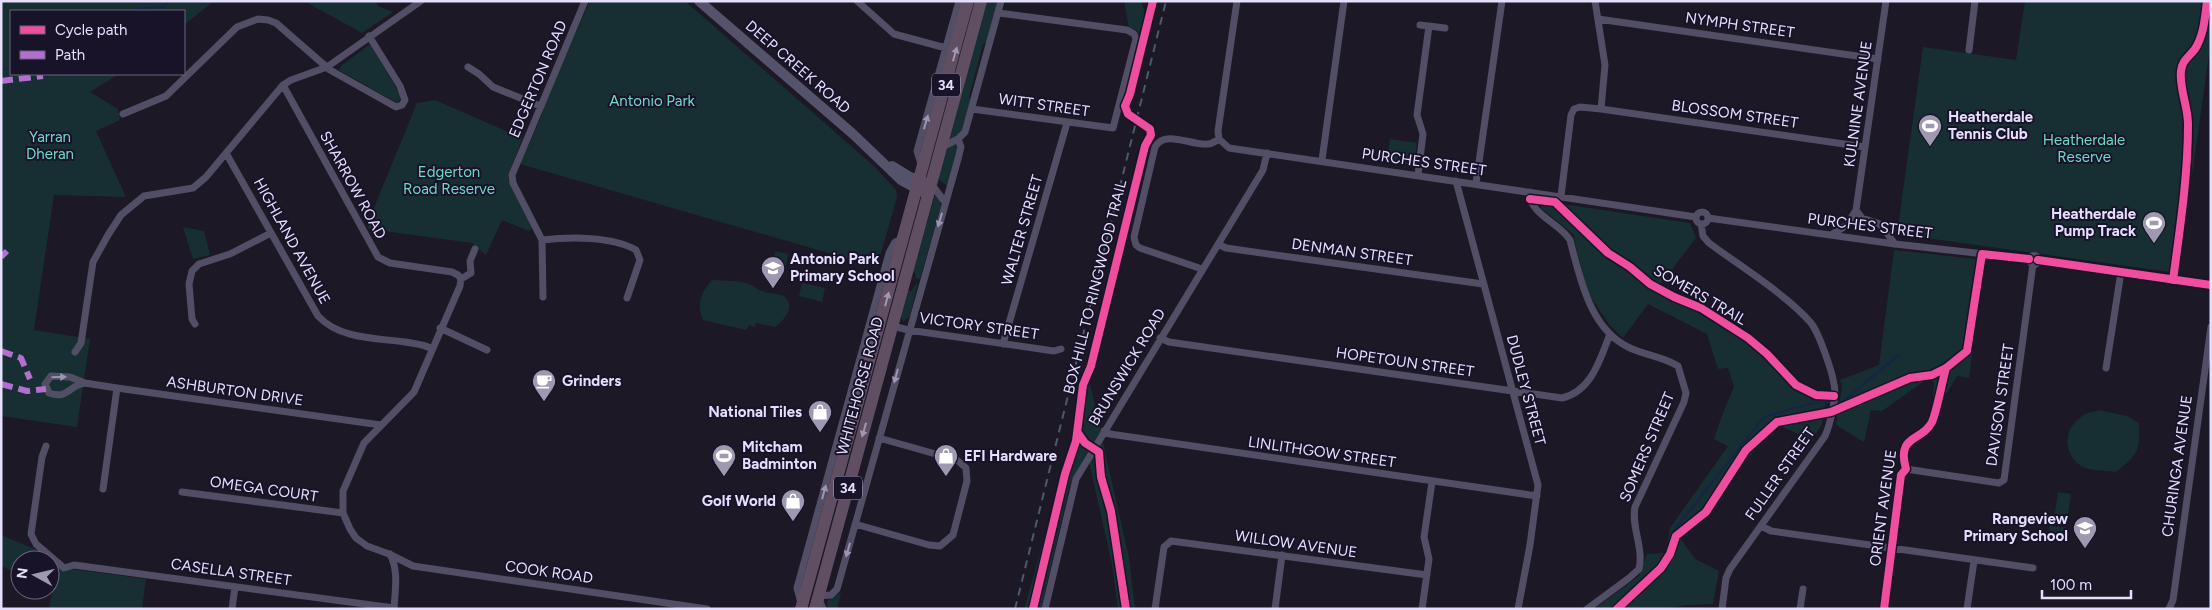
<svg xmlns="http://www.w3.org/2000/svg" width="2212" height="610" font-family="Figtree,sans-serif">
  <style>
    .green { fill: #172f32 }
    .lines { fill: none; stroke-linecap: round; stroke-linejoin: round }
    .stream { stroke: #14254a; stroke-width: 2 }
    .street { stroke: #524e65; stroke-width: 7 }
    .secondary { stroke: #55526b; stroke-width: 10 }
    .highway { stroke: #604f63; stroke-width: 12 }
    .rail { stroke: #4b5a6c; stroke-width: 2; stroke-dasharray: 8 6; stroke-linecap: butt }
    .quiet { stroke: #b36fd0; stroke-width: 6; stroke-dasharray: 12 6; stroke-linecap: butt }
    .cycleway-casing { stroke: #19132a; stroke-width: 11 }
    .cycleway { stroke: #ef4d9e; stroke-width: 8 }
    .oneway { fill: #a297b0 }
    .oneway2 { fill: #9b96b1 }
    .labels { text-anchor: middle; stroke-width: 4; stroke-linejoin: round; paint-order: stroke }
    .shield { fill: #19132a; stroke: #a7a2be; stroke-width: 1 }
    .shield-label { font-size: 14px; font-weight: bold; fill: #e4dffd }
    .street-label { font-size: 15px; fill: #e4dffd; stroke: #19132a }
    .park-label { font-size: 15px; fill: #6ed9c6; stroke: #19132a }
    .poi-label { font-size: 15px; font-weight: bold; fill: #e4dffd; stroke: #19132a; text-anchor: start }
  </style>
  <rect width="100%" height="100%" fill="#1c1825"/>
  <path class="green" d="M1,1H214L184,25V11H11V74H119L90,92L118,109L120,120L96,131L126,197L54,195L34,330L90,339L77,427L1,416Z
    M304,1H376L378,6L393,12L362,33Z
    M590,1H685L875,167L896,190L897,197L877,267L520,164L542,115L545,101Z
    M986,1H997L987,42L983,44L969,97L971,100L961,133L949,142Z
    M1124,1H1142L1145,17L1140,39L1138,31L1129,28Z
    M2025,1H2211V41L2178,273L1897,234L1923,47L2016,60Z
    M370,44L399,93L401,98L397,103L339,70L341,66Z
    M435,100L522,138L508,179L532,228L529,231L502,220L486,255L472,243L369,229L367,225L417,103Z
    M1390,139L1417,143L1414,162L1412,165L1387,161Z
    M957,142L958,148L947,186L938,179L947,148Z
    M935,195L939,198L941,206L920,279L915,278L916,274L913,271Z
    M1542,201L1690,223L1696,238L1660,285L1731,320L1768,352L1805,388L1827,391L1822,424L1812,440L1780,426L1765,438L1734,476L1705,521L1680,538L1695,559L1719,571L1713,604L1687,605L1663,609H1594L1639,576L1647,554L1666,553L1670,528L1728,446L1714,439L1721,418L1734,387L1728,368L1718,369L1707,334L1648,304L1623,338L1609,324L1587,291L1573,234L1541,208Z
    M183,227L204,231L210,255L193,259Z
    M1894,250L1985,260L1969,378L1957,376L1936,411H1932L1934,383L1930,377L1882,411L1871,410L1864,442L1836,425L1842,387L1840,380L1879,365Z
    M775,251L788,254L786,266L773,263Z
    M712,280C725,281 740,280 752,285C755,287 758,290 762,291C769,294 780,293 785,297C796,307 783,322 775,327L756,323L755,327L749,325L746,330L703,320C696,304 701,292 712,280Z
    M918,282L910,316L903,322L901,315L907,290L911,291Z
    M802,283L825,288L822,302L799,296Z
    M1090,384L1129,558L1135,609H1118L1112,564L1087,453L1070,484L1041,609H1024L1062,476L1080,431L1079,419L1084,386Z
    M2099,410L2127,416L2139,423C2140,451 2138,456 2115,472C2105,470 2088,471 2081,466C2063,453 2063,430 2081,417C2085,413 2093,412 2099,410Z
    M2058,492L2071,494L2067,521L2054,519Z
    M2050,526L2069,528L2067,542L2048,539Z
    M1,535L49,555L64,568L146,579L142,609H49L52,592L49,590L50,560H20V575L1,566Z
    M840,593H841L837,609H826L828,600Z"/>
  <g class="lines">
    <path class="stream" d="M132,11L149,7H164L169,1
      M1,69L11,68
      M1672,533L1764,417L1813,403L1842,402L1899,355"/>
    <path class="street" d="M857,1L894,34L946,48
      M1598,19L1878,59
      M1420,25L1445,28
      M1969,50L1975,1
      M468,67L479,74L493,87L540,106
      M283,85L378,257L390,263L452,272L458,275L461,279L460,286L414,392L364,443L343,491V513L350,529L356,538L367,546L389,554L413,566L707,609
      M972,109L1113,128L1136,39L1134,34L1127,30L999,13
      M1601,109L1865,147
      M123,114L166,96L237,27L258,19L268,20L276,23L330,70L396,107L402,105L405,100L400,86L369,36
      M1219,139L1218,131L1237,1
      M942,147L958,139L965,132L1001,1
      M226,153L318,316C339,339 376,338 405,342C415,344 424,344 432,349
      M1322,160L1344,1
      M921,164L917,151L959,1
      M1418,175L1423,134L1417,115L1429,26
      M1456,181L1538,485L1530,545L1518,609
      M1476,183L1502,1
      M932,185L945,202
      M1530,192C1529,215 1559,222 1570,240C1580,278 1590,330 1630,348C1645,355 1664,357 1678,366L1686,393L1684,402L1635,507C1631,527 1644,548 1639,569L1629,578L1587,609
      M1561,196L1571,115L1574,109L1580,107L1601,109L1605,65L1595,1
      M1856,210L1862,218L1880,224L1895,244
      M1696 218a6 6 0 1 1 12 0a6 6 0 1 1-12 0Z
      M1708,218L1895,244L2029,259
      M1701,224L1703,236L1709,243C1740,266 1787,295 1811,323C1819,333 1832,371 1834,384C1837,396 1830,425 1825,436L1730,569L1726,578L1722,609
      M1831,235L1847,225L1856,210L1886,1
      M542,240C569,237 612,236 636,250L640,260L627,298
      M1218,244L1226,248L1483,284
      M2029.5 260a4.5 4.5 0 1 1 9 0a4.5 4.5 0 1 1-9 0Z
      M2038,260L2211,285
      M1202,269L1140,248L1136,245L1134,237L1155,147C1165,129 1192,146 1208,144C1211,144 1216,141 1219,139L1229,148L1696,217
      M461,279L471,273L470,261L475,249
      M543,297L542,240L513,183L512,175L585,1
      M195,324L192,319L189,284L192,271L199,264L230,254L271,233
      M893,326L908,330L1054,351L1061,349
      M440,328L487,350
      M1160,338L1169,342L1562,398C1592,391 1600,359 1610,334
      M1003,344L1067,123
      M75,352L81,343L93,262L108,235L121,215L144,196L193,188L206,177L283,85L291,80L327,67L421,1
      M2106,368L2121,272
      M85,383C69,385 68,400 49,393L45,384L51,376L70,377L85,383L117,388L381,425
      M1104,431L1110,434L1537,496
      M46,446L42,457L31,534L36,544L64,568L74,565L394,608
      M1906,469L1999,483L2004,480L2033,264
      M103,489L117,388
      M182,492L343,513
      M855,524L929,545L940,546L953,535L967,481L966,468L957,460L879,438
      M1761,526L1771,531L2033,568
      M390,554C399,571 395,590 394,609
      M801,603L797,588L889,253L895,242L903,239
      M232,609L235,587
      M823,609L818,596L831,595L837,589L958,159L961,147L958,139
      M1045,609L1076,479L1263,170L1267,153
      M1155,609L1164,547L1171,541L1427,575
      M1275,609L1282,555
      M1422,609L1429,559L1424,537L1432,482
      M1800,609L1803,589
      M1884,609L1901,475L1906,469C1898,441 1917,440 1932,422
      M1967,609L1974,561
      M2169,609L2173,600L2211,327"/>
    <path class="secondary" d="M699,1L853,134L901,180L929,195
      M892,166L910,177L932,185"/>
    <path class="highway" d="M801,609L968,1
      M815,609L981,1"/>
    <path class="rail" d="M1015,609L1166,1"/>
    <path class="quiet" d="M1,81L43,76
      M1,257L7,251
      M1,351L21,358L30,379
      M1,384L27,391L46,389"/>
    <g class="cycleway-casing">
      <path id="cycleway" d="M1530,199L1555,202L1608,253L1630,267L1650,284L1674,297L1701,308L1748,338L1767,354L1796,385L1816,395L1834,396
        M2038,260L2211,285
        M2173,280C2180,228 2188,176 2188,124C2188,106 2179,88 2181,71C2182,60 2189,57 2195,49C2204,35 2205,17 2207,1
        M1078,433L1085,443L1099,452L1101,477L1111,511L1126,609
        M1033,609L1065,474L1076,441L1083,385L1091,366L1145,146L1151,135L1150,129L1128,114L1125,106L1130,94L1153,1
        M1617,609L1661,568L1670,554L1676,536L1706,512L1746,450L1777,422L1831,412L1910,378L1932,375L1946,368L1967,351L1982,254L2029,259
        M1884,609L1901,475L1906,469C1896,434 1922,442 1932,422C1937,411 1942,382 1946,368"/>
    </g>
    <use href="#cycleway" class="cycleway"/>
  </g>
  <defs><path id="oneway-solid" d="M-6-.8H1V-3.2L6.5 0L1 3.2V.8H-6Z" transform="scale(1.25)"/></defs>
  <g class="oneway">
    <use href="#oneway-solid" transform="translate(955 54) rotate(-74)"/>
    <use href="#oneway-solid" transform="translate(887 299) rotate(-75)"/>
    <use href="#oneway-solid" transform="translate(864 430) rotate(106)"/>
  </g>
  <g class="oneway2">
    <use href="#oneway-solid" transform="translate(926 122) rotate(-74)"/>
    <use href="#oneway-solid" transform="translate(940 220) rotate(106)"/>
    <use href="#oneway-solid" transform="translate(896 376) rotate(105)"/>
    <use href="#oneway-solid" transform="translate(59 377) rotate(-1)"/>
    <use href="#oneway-solid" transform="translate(824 492) rotate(-75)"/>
    <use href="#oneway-solid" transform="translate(848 550) rotate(106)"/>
  </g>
  <defs>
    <g id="stadium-pin" transform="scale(1.25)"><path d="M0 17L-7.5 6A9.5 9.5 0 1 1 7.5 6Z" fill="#9e99b1" stroke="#19132a"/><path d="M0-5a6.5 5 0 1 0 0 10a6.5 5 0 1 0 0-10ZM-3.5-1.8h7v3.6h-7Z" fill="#fff"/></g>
    <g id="school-pin" transform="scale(1.25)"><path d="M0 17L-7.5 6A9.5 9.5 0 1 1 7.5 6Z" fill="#9e99b1" stroke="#19132a"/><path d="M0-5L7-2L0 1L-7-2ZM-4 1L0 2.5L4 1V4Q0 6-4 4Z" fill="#fff"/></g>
    <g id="cafe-pin" transform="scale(1.25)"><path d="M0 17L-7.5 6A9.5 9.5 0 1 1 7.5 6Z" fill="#9e99b1" stroke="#19132a"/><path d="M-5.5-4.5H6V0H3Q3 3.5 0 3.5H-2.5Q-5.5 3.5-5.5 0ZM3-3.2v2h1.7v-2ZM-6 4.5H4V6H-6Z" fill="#fff"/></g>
    <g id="shop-pin" transform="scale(1.25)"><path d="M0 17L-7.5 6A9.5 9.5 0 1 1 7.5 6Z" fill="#9e99b1" stroke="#19132a"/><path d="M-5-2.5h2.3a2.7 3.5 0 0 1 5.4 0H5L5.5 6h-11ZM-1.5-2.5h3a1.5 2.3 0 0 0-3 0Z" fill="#fff"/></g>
  </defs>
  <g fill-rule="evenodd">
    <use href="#stadium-pin" x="1930" y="126"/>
    <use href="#stadium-pin" x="2154" y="223"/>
    <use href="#school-pin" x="773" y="268"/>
    <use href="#cafe-pin" x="544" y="381"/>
    <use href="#shop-pin" x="820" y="412"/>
    <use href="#stadium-pin" x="724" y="456"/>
    <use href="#shop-pin" x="946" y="456"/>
    <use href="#shop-pin" x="793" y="501"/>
    <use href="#school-pin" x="2085" y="528"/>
  </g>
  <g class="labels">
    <g class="shield">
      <rect x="932" y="73.5" width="28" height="23" rx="4"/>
      <rect x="834" y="476.5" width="28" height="23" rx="4"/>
    </g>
    <g class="shield-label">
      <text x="946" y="90">34</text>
      <text x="848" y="493">34</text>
    </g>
    <g class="street-label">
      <text transform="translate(1740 25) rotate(8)" y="5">NYMPH STREET</text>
      <text transform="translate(798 67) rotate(41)" y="5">DEEP CREEK ROAD</text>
      <text transform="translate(538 79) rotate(-67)" y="5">EDGERTON ROAD</text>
      <text transform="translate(1858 104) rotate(-82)" y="5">KULNINE AVENUE</text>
      <text transform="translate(1044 105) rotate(8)" y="5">WITT STREET</text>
      <text transform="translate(1735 114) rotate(8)" y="5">BLOSSOM STREET</text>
      <text transform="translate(1424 162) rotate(8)" y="5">PURCHES STREET</text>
      <text transform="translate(353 185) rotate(61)" y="5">SHARROW ROAD</text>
      <text transform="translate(1870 226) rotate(7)" y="5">PURCHES STREET</text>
      <text transform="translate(1022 230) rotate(-74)" y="5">WALTER STREET</text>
      <text transform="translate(292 241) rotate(61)" y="5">HIGHLAND AVENUE</text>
      <text transform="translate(1352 252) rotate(8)" y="5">DENMAN STREET</text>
      <text transform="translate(1095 287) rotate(-76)" y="5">BOX HILL TO RINGWOOD TRAIL</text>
      <text transform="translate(1700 295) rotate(30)" y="5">SOMERS TRAIL</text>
      <text transform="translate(979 326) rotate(8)" y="5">VICTORY STREET</text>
      <text transform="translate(1405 362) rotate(8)" y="5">HOPETOUN STREET</text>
      <text transform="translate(1127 367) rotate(-59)" y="5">BRUNSWICK ROAD</text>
      <text transform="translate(860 386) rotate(-75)" y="5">WHITEHORSE ROAD</text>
      <text transform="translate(1526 390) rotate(75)" y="5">DUDLEY STREET</text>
      <text transform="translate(235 391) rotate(8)" y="5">ASHBURTON DRIVE</text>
      <text transform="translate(2000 405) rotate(-82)" y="5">DAVISON STREET</text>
      <text transform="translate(1647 447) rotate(-67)" y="5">SOMERS STREET</text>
      <text transform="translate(1322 452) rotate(8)" y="5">LINLITHGOW STREET</text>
      <text transform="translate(2177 466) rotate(-82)" y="5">CHURINGA AVENUE</text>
      <text transform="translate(1780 474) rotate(-55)" y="5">FULLER STREET</text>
      <text transform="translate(264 489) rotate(8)" y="5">OMEGA COURT</text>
      <text transform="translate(1883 508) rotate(-82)" y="5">ORIENT AVENUE</text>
      <text transform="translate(1296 544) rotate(8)" y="5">WILLOW AVENUE</text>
      <text transform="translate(231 572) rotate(8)" y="5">CASELLA STREET</text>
      <text transform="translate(549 572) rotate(8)" y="5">COOK ROAD</text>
    </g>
    <g class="park-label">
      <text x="652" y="106">Antonio Park</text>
      <text x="50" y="142">Yarran<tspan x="50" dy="17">Dheran</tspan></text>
      <text x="2084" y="145">Heatherdale<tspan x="2084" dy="17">Reserve</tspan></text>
      <text x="449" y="177">Edgerton<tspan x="449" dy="17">Road Reserve</tspan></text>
    </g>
    <g class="poi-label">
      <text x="1948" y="122">Heatherdale<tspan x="1948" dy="17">Tennis Club</tspan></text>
      <text x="2136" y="219" text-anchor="end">Heatherdale<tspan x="2136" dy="17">Pump Track</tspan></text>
      <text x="790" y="264">Antonio Park<tspan x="790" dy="17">Primary School</tspan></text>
      <text x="562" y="386">Grinders</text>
      <text x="802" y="417" text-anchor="end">National Tiles</text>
      <text x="742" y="452">Mitcham<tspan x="742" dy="17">Badminton</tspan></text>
      <text x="964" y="461">EFI Hardware</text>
      <text x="776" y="506" text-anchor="end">Golf World</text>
      <text x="2068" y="524" text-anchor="end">Rangeview<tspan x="2068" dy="17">Primary School</tspan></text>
    </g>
  </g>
  <rect width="2212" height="610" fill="none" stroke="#e4dffd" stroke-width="5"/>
  <rect x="10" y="10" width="175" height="65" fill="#19132a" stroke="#6a657e"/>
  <rect x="20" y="26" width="25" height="8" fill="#ef4d9e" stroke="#6a657e"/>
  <text x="55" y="35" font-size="15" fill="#e4dffd">Cycle path</text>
  <rect x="20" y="51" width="25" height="8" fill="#b36fd0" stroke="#6a657e"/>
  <text x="55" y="60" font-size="15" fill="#e4dffd">Path</text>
  <g transform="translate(35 575) rotate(278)"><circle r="24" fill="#19132a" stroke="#6a657e"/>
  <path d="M0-4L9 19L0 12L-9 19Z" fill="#9e99b1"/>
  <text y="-8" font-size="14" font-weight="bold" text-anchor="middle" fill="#e4dffd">N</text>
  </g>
  <path d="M2042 590v8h89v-8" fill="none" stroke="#e4dffd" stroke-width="2.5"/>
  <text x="2050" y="590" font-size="15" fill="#e4dffd" stroke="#19132a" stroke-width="4" paint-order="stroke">100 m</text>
</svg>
